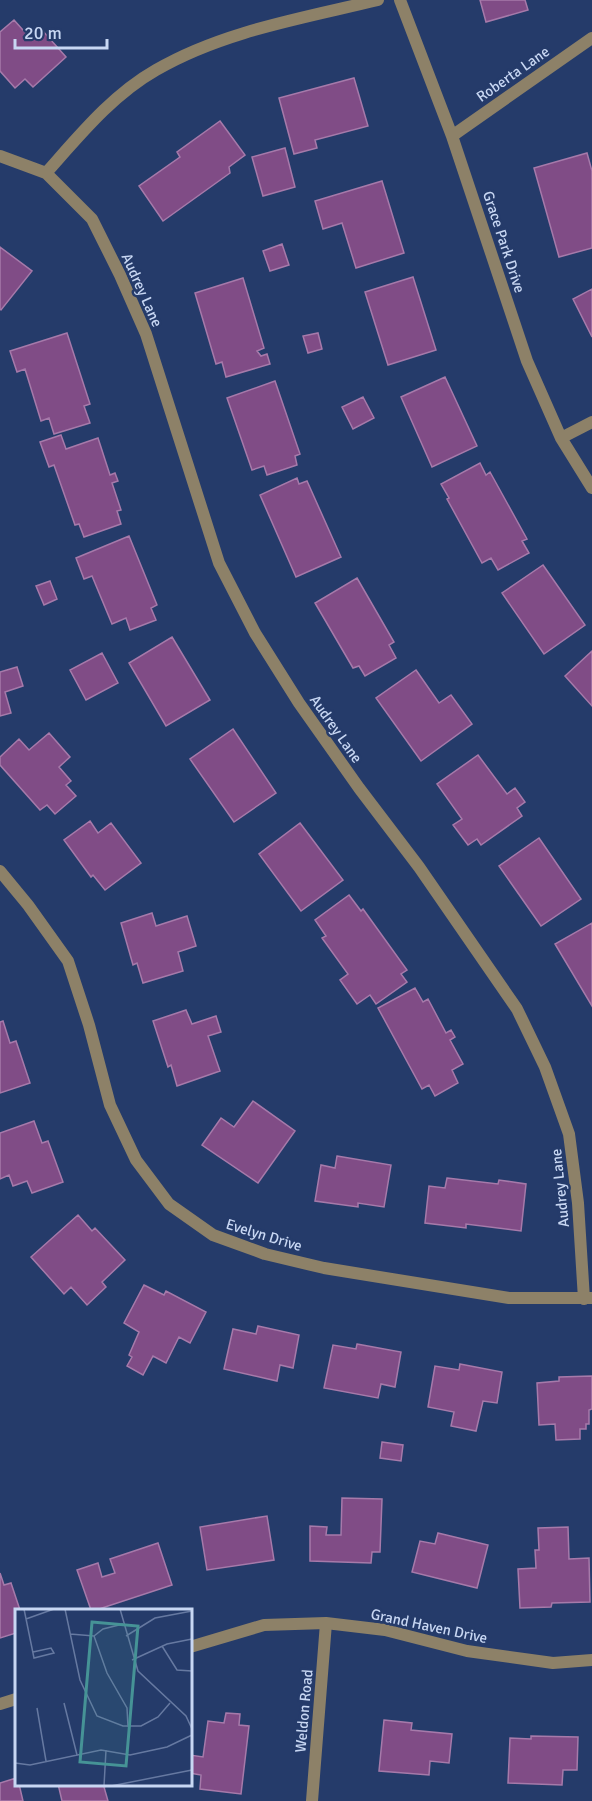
<svg xmlns="http://www.w3.org/2000/svg" width="592" height="1801" font-family="Signika,sans-serif">
  <style>
    .building { fill: #804c86; stroke: #a67aaa; stroke-width: 1.5 }
    .lines { fill: none; stroke-linecap: round; stroke-linejoin: round }
    .minor { stroke: #8d8168; stroke-width: 12 }
    .labels { text-anchor: middle; stroke-width: 5; stroke-linejoin: round; paint-order: stroke }
    .street-label { font-size: 15px; fill: #c8d7f3; stroke: #253b6a }
    .inset-road { fill: none; stroke: #6679a1; stroke-width: 1.5 }
    .view { fill: #469396; fill-opacity: 0.15; stroke: #469396; stroke-width: 3 }
    .inset-edge { fill: none; stroke: #c8d7f3; stroke-width: 3 }
  </style>
  <rect width="100%" height="100%" fill="#253b6a"/>
  <path class="building" d="M480,0H525L528,10L486,22Z
    M14,20L31,39L42,30L66,57L33,87L25,79L15,88L0,71V32Z
    M354,78L368,126L315,140L317,148L294,154L279,98Z
    M220,121L245,155L229,167L230,173L163,221L139,186L180,157L177,152Z
    M285,148L295,187L263,196L252,157Z
    M587,153L592,171V248L559,257L534,168Z
    M382,181L404,253L356,268L342,223L323,229L315,201Z
    M282,244L289,265L270,271L263,251Z
    M0,247L32,271L1,310L0,309Z
    M413,277L436,350L388,365L365,292Z
    M243,278L264,348L257,351L261,356L267,354L270,364L226,377L222,362L216,364L195,293Z
    M592,289V337L573,299Z
    M67,333L90,404L84,406L90,423L54,434L49,418L41,421L25,369L17,372L10,351Z
    M318,333L322,349L308,353L303,336Z
    M445,377L477,446L432,467L401,397Z
    M275,381L300,454L295,456L297,465L267,475L264,466L252,470L227,398Z
    M363,397L374,418L353,429L342,407Z
    M61,435L66,449L98,438L110,475L115,473L118,481L112,483L121,510L117,511L121,524L84,537L79,524L75,525L54,465L49,467L40,442Z
    M480,463L486,475L490,472L527,539L522,541L529,553L498,570L491,558L482,563L447,499L449,498L441,484Z
    M297,478L299,484L307,481L341,557L296,577L260,495Z
    M129,536L157,605L151,608L156,620L130,630L126,618L112,624L92,576L84,579L76,558Z
    M543,565L585,625L544,654L502,593Z
    M357,578L394,642L389,645L396,658L365,676L359,666L353,668L315,603Z
    M50,581L57,599L44,605L36,586Z
    M172,637L210,700L166,726L129,663Z
    M592,651V706L565,676Z
    M102,653L118,683L86,700L70,670Z
    M17,667L23,686L5,692L11,713L0,716V672Z
    M416,670L439,703L451,695L472,724L421,761L376,698Z
    M233,729L276,793L234,822L190,759Z
    M49,733L70,757L59,767L71,781L66,785L76,796L55,814L47,805L40,810L0,765V757L19,739L29,750Z
    M478,755L507,794L515,788L525,802L517,808L522,816L481,845L477,839L468,845L453,825L462,819L437,784Z
    M90,821L98,833L111,823L141,863L105,890L93,875L91,877L64,840Z
    M300,823L343,880L301,911L259,854Z
    M539,838L581,899L541,926L499,866Z
    M349,895L361,911L363,909L407,970L401,974L407,982L376,1004L370,995L357,1004L340,980L348,974L322,938L326,936L315,920Z
    M152,913L156,926L187,916L196,946L178,952L183,971L143,983L137,963L133,965L121,923Z
    M592,923V1006L555,944Z
    M415,988L423,1002L428,999L446,1033L451,1030L455,1037L450,1040L463,1064L452,1070L458,1083L435,1096L429,1085L422,1089L378,1008Z
    M186,1010L192,1024L216,1016L221,1032L208,1036L220,1071L177,1086L171,1065L168,1067L153,1021Z
    M3,1021L10,1043L16,1041L30,1083L0,1093V1022Z
    M253,1101L295,1131L258,1183L202,1145L221,1118L234,1127Z
    M34,1121L42,1143L48,1141L63,1182L32,1193L27,1181L13,1186L9,1175L0,1179V1133Z
    M337,1156L391,1165L384,1207L358,1203V1207L315,1201L321,1165L335,1168Z
    M447,1178L498,1184L499,1180L526,1184L521,1231L466,1224V1228L425,1223L429,1186L445,1188Z
    M78,1215L92,1231L95,1228L125,1260L102,1282L106,1287L87,1305L71,1287L64,1294L31,1257Z
    M144,1285L164,1295L166,1291L206,1312L190,1343L179,1337L166,1363L153,1356L143,1375L127,1366L132,1357L129,1355L139,1332L124,1323Z
    M258,1326L299,1335L293,1368L280,1365L277,1381L224,1369L233,1329L256,1334Z
    M357,1344L401,1352L395,1387L381,1384L378,1398L324,1388L333,1345L356,1349Z
    M460,1364L502,1372L497,1403L483,1401L476,1431L451,1426L454,1412L428,1407L435,1366L459,1370Z
    M592,1376V1409L589,1410V1424H586V1429H580V1439L556,1440L555,1424L539,1425L537,1383L559,1381V1377Z
    M382,1442L403,1445L401,1461L380,1458Z
    M342,1498L382,1499L380,1552H372L371,1563L310,1561V1526L327,1527L326,1535H341Z
    M267,1516L274,1560L207,1570L200,1527Z
    M568,1527L569,1559L589,1558L590,1602L552,1603L551,1607L520,1608L518,1569L536,1568L535,1550H539L538,1528Z
    M438,1533L488,1545L477,1588L412,1572L420,1541L435,1544Z
    M158,1543L172,1585L96,1610H91L77,1570L98,1563L102,1577L115,1573L110,1559Z
    M0,1573L4,1585L11,1583L20,1610H16V1633L0,1638Z
    M226,1713L240,1714L239,1725L249,1726L241,1794L200,1789L201,1775L190,1773V1755L203,1757L208,1721L224,1723Z
    M384,1720L412,1723L411,1730L452,1734L449,1763L430,1761L429,1775L379,1771Z
    M531,1736L578,1737L577,1770H563L562,1785L508,1783L510,1738L531,1739Z
    M16,1778V1784H19L23,1801H0V1783Z
    M58,1784H111L104,1787L108,1801H62Z"/>
  <g class="lines">
    <path class="minor" d="M400,0L452,136L527,361L561,438L592,488
      M452,136L592,38
      M0,156L46,173C79,136 112,95 156,70C223,31 304,18 378,0
      M46,173L92,219L120,275L146,334L219,563L255,633L299,703L359,788L419,867L517,1009L545,1067L569,1134L578,1203L584,1299
      M561,438L592,422
      M0,871L28,905L68,961L89,1025L110,1105L136,1160L169,1204L213,1235L265,1254L324,1268L509,1298H592
      M190,1647L264,1625L326,1623L385,1630L467,1651L553,1663L592,1660
      M0,1704L16,1699
      M312,1801L326,1623"/>
  </g>
  <g class="labels">
    <g class="street-label">
      <text transform="translate(513 74) rotate(-35)" y="5">Roberta Lane</text>
      <text transform="translate(504 242) rotate(72)" y="5">Grace Park Drive</text>
      <text transform="translate(142 290) rotate(66)" y="5">Audrey Lane</text>
      <text transform="translate(336 729) rotate(55)" y="5">Audrey Lane</text>
      <text transform="translate(560 1188) rotate(-96)" y="5">Audrey Lane</text>
      <text transform="translate(264 1235) rotate(17)" y="5">Evelyn Drive</text>
      <text transform="translate(429 1626) rotate(12)" y="5">Grand Haven Drive</text>
      <text transform="translate(304 1711) rotate(-85)" y="5">Weldon Road</text>
    </g>
  </g>
  <g transform="translate(15 1609)">
    <rect width="177" height="177" fill="#253b6a"/>
    <path class="inset-road" d="M9,0L19,49L39,44L36,39L18,43M50,0L65,71L82,107L108,117H126L143,108L155,94M105,0L123,62L171,107L177,120M11,10L39,0M55,25L79,27L88,20L108,15M79,27L92,64L112,99L113,118M111,27L140,9L177,2M147,37L162,61L177,62M117,51L152,35L177,30M49,94L62,146M22,99L31,152M0,154L15,156L86,141L115,146L152,138L177,126M89,177L91,141M96,177L177,161"/>
    <path class="view" d="M77,13L123,17L111,157L65,153Z"/>
    <rect width="177" height="177" class="inset-edge"/>
  </g>
  <path d="M15 39v9h92v-9" fill="none" stroke="#c8d7f3" stroke-width="3"/>
  <text x="24" y="39" font-size="18" fill="#c8d7f3" stroke="#253b6a" stroke-width="4.5" paint-order="stroke">20 m</text>
</svg>
